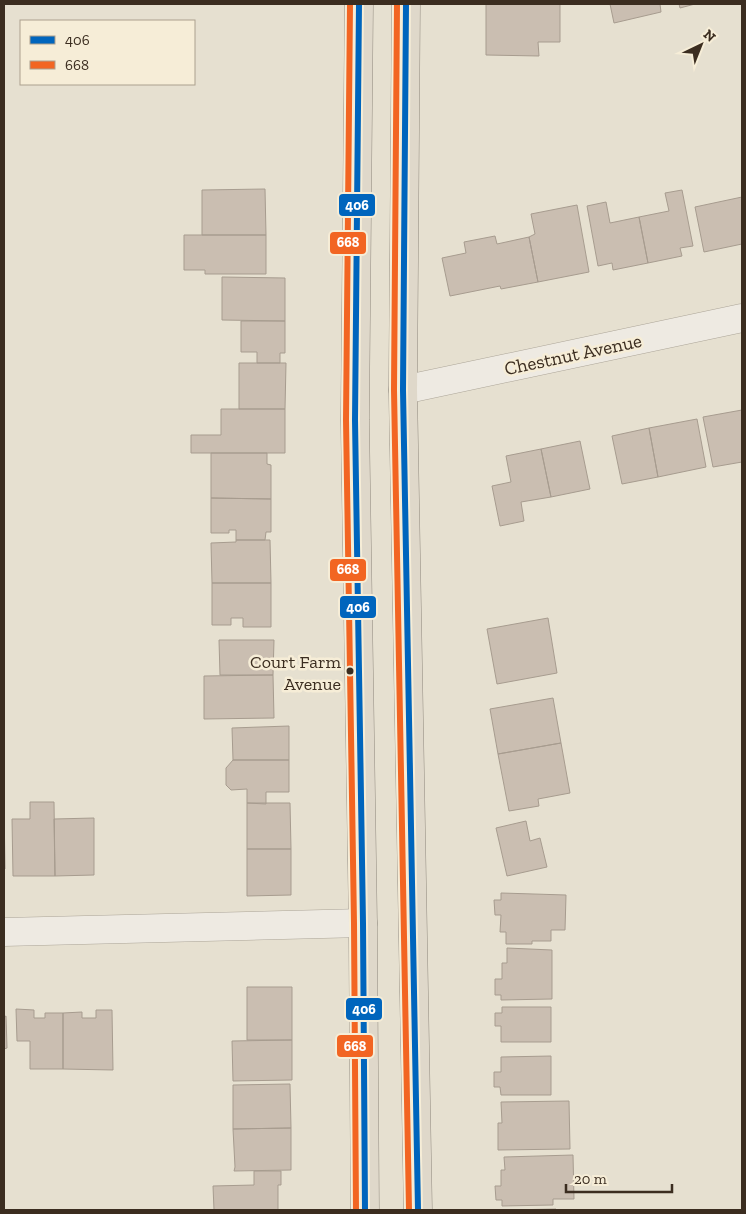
<svg xmlns="http://www.w3.org/2000/svg" width="746" height="1214" font-family="'Zilla Slab',serif">
  <style>
    .building { fill: #cabeb1; stroke: #a79c8f }
    .lines { fill: none; stroke-linecap: round; stroke-linejoin: round }
    .minor-casing { stroke: #aca598; stroke-width: 29 }
    .trunk-casing { stroke: #918a7f; stroke-width: 29 }
    .minor { stroke: #eeeae2; stroke-width: 28 }
    .trunk { stroke: #dfd8ca; stroke-width: 28 }
    .bus-1-casing { stroke: #f6edd7; stroke-width: 10 }
    .bus-2-casing { stroke: #f6edd7; stroke-width: 10 }
    .bus-1 { stroke: #0065bd; stroke-width: 6 }
    .bus-2 { stroke: #f26522; stroke-width: 6 }
    .bus-dot { fill: #3b2d20; stroke: #f6edd7; stroke-width: 2 }
    .labels { text-anchor: middle; stroke-width: 5; stroke-linejoin: round; paint-order: stroke }
    .bus-label { font-size: 18px; fill: #3b2d20; stroke: #f6edd7; text-anchor: end }
    .street-label { font-size: 19px; fill: #3b2d20; stroke: #f6edd7 }
    .line-badge { stroke: #f6edd7; stroke-width: 2 }
    .badge-label { font-size: 14px; text-anchor: middle; font-weight: bold; fill: #fff }
  </style>
  <rect width="100%" height="100%" fill="#e6e0d0"/>
  <path class="building" d="M486,4H560V42H538L539,56L486,55Z
    M610,4H660L661,12L614,23Z
    M679,4H695L680,8Z
    M265,189L266,235H202V190Z
    M682,190L693,246L680,248L682,256L648,263L639,217L669,211L665,193Z
    M742,197V244L704,252L695,207Z
    M606,202L610,223L639,217L648,263L613,270L612,263L598,266L587,206Z
    M577,205L589,272L538,282L529,237L535,234L531,214Z
    M184,235H266V274H205V270H184Z
    M495,236L497,244L529,237L538,282L501,289L500,286L450,296L442,258L466,253L464,242Z
    M222,277L285,278V321L222,320Z
    M241,321H285V353H280V363H257V352H241Z
    M239,363H286L285,409H239Z
    M221,409H285V453H191V435H221Z
    M742,410V462L713,467L703,417Z
    M697,419L706,467L658,477L649,428Z
    M649,428L658,477L622,484L612,436Z
    M580,441L590,489L551,497L541,449Z
    M541,449L551,497L521,502L524,521L500,526L492,486L511,482L506,456Z
    M211,453H267V464L271,465V499L211,498Z
    M211,498L271,499V532H266L265,540H236V530H229V533H211Z
    M236,540H270L271,583H212L211,543L236,542Z
    M212,583H271V627H243V618H231V625H212Z
    M548,618L557,673L497,684L487,629Z
    M219,640H274L273,675H220Z
    M273,675L274,718L204,719V676Z
    M553,698L561,743L498,754L490,709Z
    M289,726V760H233L232,728Z
    M561,743L570,793L538,799L539,806L509,811L498,754Z
    M233,760H289V792H266V804L247,803V789L231,790L226,785V768Z
    M30,802H54L55,876H13L12,819H30Z
    M247,803H290L291,849H247Z
    M4,807L5,869H4Z
    M94,818V875L55,876L54,819Z
    M526,821L530,841L540,838L547,867L507,876L496,828Z
    M247,849H291V895L247,896Z
    M501,893L566,895L565,930H551V941H532V944H506V932H500L501,915H495L494,900H501Z
    M507,948L552,950V999L501,1000V995H495V979H502V963H507Z
    M247,987H292V1040H247Z
    M502,1007H551V1042H501V1026H495V1013H502Z
    M16,1009L34,1010V1018H45V1013H63V1069H30V1041H17Z
    M96,1010H112L113,1070L63,1069V1013L82,1012V1018H96Z
    M6,1016L7,1048L4,1049V1017Z
    M292,1040V1080L233,1081L232,1041Z
    M551,1056V1095H501L500,1087H494V1072H501V1057Z
    M290,1084L291,1128L233,1129V1085Z
    M569,1101L570,1149L498,1150V1123H502L501,1102Z
    M291,1128V1170L234,1171L235,1167L233,1129Z
    M573,1155L574,1199H553V1205L502,1206V1200H496L495,1186H501V1170H505L504,1157Z
    M254,1171H281V1185H278V1210H214L213,1186L254,1185Z
    M556,1209V1210H507Z"/>
  <g class="lines">
    <g class="minor-casing">
      <path id="minor" d="M403,390L742,318
        M4,932L363,923"/>
    </g>
    <g class="trunk-casing">
      <path id="trunk" d="M359,4L355,420L363,923L365,1210
        M406,4L403,390L418,1210"/>
    </g>
    <use href="#minor" class="minor"/>
    <use href="#trunk" class="trunk"/>
    <g class="bus-1-casing">
      <path id="bus-1" d="M359,4L355,420L363,923L365,1210
        M406,4L403,390L418,1210"/>
    </g>
    <g class="bus-2-casing">
      <path id="bus-2" d="M350,4L346,420L354,923L356,1210
        M397,4L394,390L409,1210"/>
    </g>
    <use href="#bus-1" class="bus-1"/>
    <use href="#bus-2" class="bus-2"/>
  </g>
  <circle class="bus-dot" cx="350" cy="671" r="4.5"/>
  <g class="labels">
    <g class="bus-label">
      <text x="341" y="668">Court Farm<tspan x="341" dy="22">Avenue</tspan></text>
    </g>
    <g class="street-label">
      <text transform="translate(573 354) rotate(-12)" y="7">Chestnut Avenue</text>
    </g>
  </g>
  <g class="line-badge">
    <rect x="338" y="193" width="38" height="24" rx="5" fill="#0065bd"/>
    <rect x="329" y="231" width="38" height="24" rx="5" fill="#f26522"/>
    <rect x="329" y="558" width="38" height="24" rx="5" fill="#f26522"/>
    <rect x="339" y="595" width="38" height="24" rx="5" fill="#0065bd"/>
    <rect x="345" y="997" width="38" height="24" rx="5" fill="#0065bd"/>
    <rect x="336" y="1034" width="38" height="24" rx="5" fill="#f26522"/>
  </g>
  <g class="badge-label">
    <text x="357" y="210">406</text>
    <text x="348" y="247">668</text>
    <text x="348" y="574">668</text>
    <text x="358" y="612">406</text>
    <text x="364" y="1014">406</text>
    <text x="355" y="1051">668</text>
  </g>
  <rect width="746" height="1214" fill="none" stroke="#3b2d20" stroke-width="10"/>
  <rect x="20" y="20" width="175" height="65" fill="#f6edd7" stroke="#aba08e"/>
  <rect x="30" y="36" width="25" height="8" fill="#0065bd" stroke="#aba08e"/>
  <text x="65" y="45" font-size="15" fill="#3b2d20">406</text>
  <rect x="30" y="61" width="25" height="8" fill="#f26522" stroke="#aba08e"/>
  <text x="65" y="70" font-size="15" fill="#3b2d20">668</text>
  <g transform="translate(701 45) rotate(43)" stroke="#f6edd7" stroke-width="4" paint-order="stroke">
  <path d="M0-4L9 19L0 12L-9 19Z" fill="#3b2d20"/>
  <text y="-8" font-size="14" font-weight="bold" text-anchor="middle" fill="#3b2d20">N</text>
  </g>
  <path d="M566 1184v8h106v-8" fill="none" stroke="#3b2d20" stroke-width="2.5"/>
  <text x="574" y="1184" font-size="15" fill="#3b2d20" stroke="#f6edd7" stroke-width="4" paint-order="stroke">20 m</text>
</svg>
